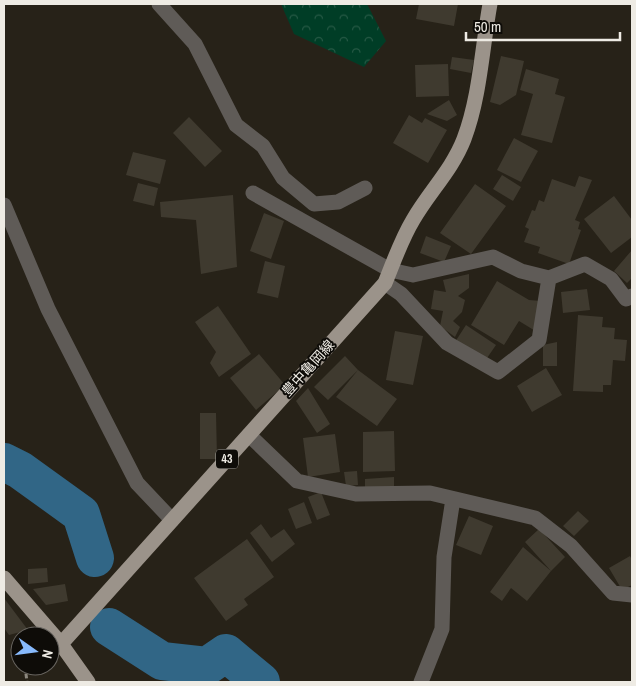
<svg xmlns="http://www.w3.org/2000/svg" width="636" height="686" font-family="'Archivo Narrow','Noto Sans JP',sans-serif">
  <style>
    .forest { fill: url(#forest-crowns) }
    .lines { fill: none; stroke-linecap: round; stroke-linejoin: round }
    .river { stroke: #316686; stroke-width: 38 }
    .building { fill: #3f3a2f }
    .path { stroke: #8d8980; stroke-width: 3; stroke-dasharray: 5 2.5; stroke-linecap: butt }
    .minor { stroke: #5f5b57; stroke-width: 15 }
    .major { stroke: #9b938a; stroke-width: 15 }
    .labels { text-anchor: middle; stroke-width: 4; stroke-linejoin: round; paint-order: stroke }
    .shield { fill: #0e0c08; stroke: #aba8a2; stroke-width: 1 }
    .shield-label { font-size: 12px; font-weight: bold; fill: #eeebe4 }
    .street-label { font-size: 14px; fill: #eeebe4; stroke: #0e0c08 }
  </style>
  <defs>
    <pattern id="forest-crowns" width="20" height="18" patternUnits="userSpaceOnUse" patternTransform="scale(1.25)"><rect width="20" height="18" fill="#003d26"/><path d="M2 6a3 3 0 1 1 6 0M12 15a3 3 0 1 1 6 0" fill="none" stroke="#265945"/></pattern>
  </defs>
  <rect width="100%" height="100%" fill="#272218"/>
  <path class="forest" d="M281,4H367L386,41L364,67L294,34Z"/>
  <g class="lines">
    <path class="river" d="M4,462L20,470L81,514L95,558
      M109,627L162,661L207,666L226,653L261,682"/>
  </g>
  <path class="building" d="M419,4H458L454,26L416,19Z
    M501,56L524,61L516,95L500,105L490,102Z
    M452,57L474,60L471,73L450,69Z
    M448,64L449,96L416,97L415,65Z
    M526,69L559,79L555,94L565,97L552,143L521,135L533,94L520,90Z
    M449,100L457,115L447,121L427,114Z
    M409,115L422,123L425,118L447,130L428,163L393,143Z
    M189,117L222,151L205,167L173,133Z
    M514,138L538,151L521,182L497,170Z
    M133,152L166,160L160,184L126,175Z
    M502,175L521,187L513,201L493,189Z
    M579,176L592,180L575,220L580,222L578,229L581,230L569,264L538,253L540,247L524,242L529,229L525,227L532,210L535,211L539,200L544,202L552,179L575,187Z
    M138,183L158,188L154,206L133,201Z
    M475,184L506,206L471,254L440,233Z
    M233,195L237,267L201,274L196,220L161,217L160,202Z
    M614,196L632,220V237L611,253L584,219Z
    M264,213L284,221L271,259L250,251Z
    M426,236L451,246L444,262L420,253Z
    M632,250V278L627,283L614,271Z
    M265,261L285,266L278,298L257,293Z
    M469,274V288L458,296L465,300L462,312L453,321L460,327L455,337L440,326L443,311L431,309L434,290L446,292L443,280Z
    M497,281L529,300L541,301L537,332L519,321L504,345L471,325Z
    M587,289L590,310L563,313L561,292Z
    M218,306L251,354L219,377L210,363L216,352L195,322Z
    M578,315L603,317L602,327L615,328L614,339L627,340L625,361L613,360L611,385H603V392L573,391Z
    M466,325L496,345L485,361L455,342Z
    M395,331L423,336L413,385L386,380Z
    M557,342V366H543V345Z
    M259,354L285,385L256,410L230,378Z
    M345,356L358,370L328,400L314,387Z
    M546,368L562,395L532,412L517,386Z
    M358,370L397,399L377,426L336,397Z
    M308,388L330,424L317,433L296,401Z
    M200,413H216L217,459H200Z
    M394,431L395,471L363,472V432Z
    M335,434L340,472L308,477L303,438Z
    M357,471L358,485L346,486L344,472Z
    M394,477V489L365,491V479Z
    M321,492L330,515L317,520L308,497Z
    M304,502L312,523L296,529L288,509Z
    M578,511L589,521L574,536L563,526Z
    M469,516L493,526L481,555L456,545Z
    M261,524L271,538L284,529L295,544L272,562L250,533Z
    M539,529L565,557L551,571L525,542Z
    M247,539L274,577L244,599L248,605L226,621L194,578Z
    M523,547L551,571L527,601L511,588L502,601L490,592Z
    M630,556L632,560V585L622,590L609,568Z
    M47,568L48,582L28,584V569Z
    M65,584L68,601L46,605L33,589Z
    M4,598L28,630L9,635L4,628Z"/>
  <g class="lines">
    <path class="path" d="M25,666L27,682"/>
    <path class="minor" d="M159,4L195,44L236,125L263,146L283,178L314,204L338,202L365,188
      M253,193L390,270L413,275L493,257L521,271L549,278L585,264L611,279L626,299L632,296
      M4,205L48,309L137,483L172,520
      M385,283L401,294L447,343L498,372L539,340L549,278
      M249,435L297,481L356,494L430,493L535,518L571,546L613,593L632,595
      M421,682L442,629L444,557L453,499"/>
    <path class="major" d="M4,578L61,644L88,682
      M61,644L385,283C394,261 401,240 413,220C429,192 452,170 464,139C480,97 482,48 490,4"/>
  </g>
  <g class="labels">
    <rect class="shield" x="216" y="449.5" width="22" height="19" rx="4"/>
    <g class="shield-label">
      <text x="227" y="463">43</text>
    </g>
    <g class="street-label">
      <text transform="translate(308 368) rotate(-48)" y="5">豊中亀岡線</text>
    </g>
  </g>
  <rect width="636" height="686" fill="none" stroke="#eeebe4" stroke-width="10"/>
  <g transform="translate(35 651) rotate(104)"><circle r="24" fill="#0e0c08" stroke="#686560"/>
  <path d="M0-4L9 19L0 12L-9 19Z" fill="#88bafc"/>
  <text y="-8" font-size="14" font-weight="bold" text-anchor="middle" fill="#eeebe4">N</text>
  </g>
  <path d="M466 32v8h154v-8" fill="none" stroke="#eeebe4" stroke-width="2.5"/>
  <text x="474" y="32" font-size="15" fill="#eeebe4" stroke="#0e0c08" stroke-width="4" paint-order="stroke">50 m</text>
</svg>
